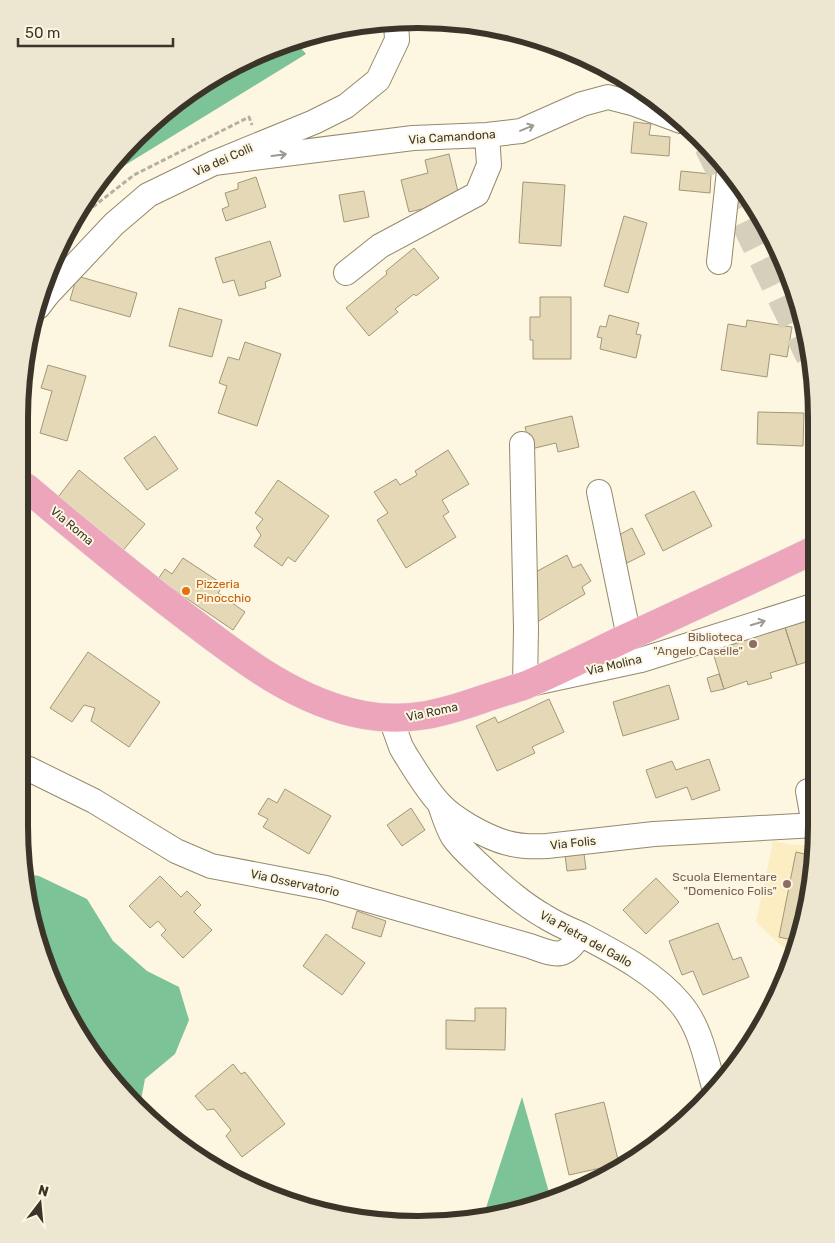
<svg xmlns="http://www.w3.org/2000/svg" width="835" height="1243" font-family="Rubik,sans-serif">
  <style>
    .built { fill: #fdedc3 }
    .forest { fill: #7dc398 }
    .building { fill: #e5d8b6; stroke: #a39777 }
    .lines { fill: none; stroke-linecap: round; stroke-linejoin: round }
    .major-tunnel { stroke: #d6cfbc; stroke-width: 28; stroke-dasharray: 28 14; stroke-linecap: butt }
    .minor-casing { stroke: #95896a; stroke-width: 26 }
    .major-casing { stroke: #e3e3e1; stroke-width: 29 }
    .path { stroke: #b6b09e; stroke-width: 3; stroke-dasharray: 5 2.5; stroke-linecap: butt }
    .minor { stroke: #fff; stroke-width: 24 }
    .major { stroke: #eca5ba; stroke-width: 28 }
    .oneway { stroke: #9c9a94 }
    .food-dot { fill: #e8710a; stroke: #fdf6e1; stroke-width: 2 }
    .education-dot { fill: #8d6e63; stroke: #fdf6e1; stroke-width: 2 }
    .labels { text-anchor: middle; stroke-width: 4; stroke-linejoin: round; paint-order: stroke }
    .street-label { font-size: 12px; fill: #3a3528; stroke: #fdf6e1 }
    .food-label { font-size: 12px; fill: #c56008; stroke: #fdf6e1; text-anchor: start }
    .education-label { font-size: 12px; fill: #785e54; stroke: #fdf6e1; text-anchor: end }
    .rim { fill: none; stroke: #3a3528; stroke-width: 6 }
  </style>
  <rect width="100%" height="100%" fill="#fdf6e1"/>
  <path class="built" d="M773,841L794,845H814L809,903L791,955L756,922Z"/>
  <path class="forest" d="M294,40L306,54L109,175L104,179L135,136L196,86L265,49Z
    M27,874L39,876L87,899L113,941L147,971L179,987L189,1020L175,1054L145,1079L140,1105L86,1047L40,953Z
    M522,1097L550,1196L496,1217H483Z"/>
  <path class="building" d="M634,122L651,124L649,135L670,137L669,156L631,153Z
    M449,154L459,196L435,202L436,206L409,212L401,180L428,173L425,160Z
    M681,171L711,174L710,193L679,190Z
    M256,177L266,207L226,221L222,209L229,206L225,193L238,189V183Z
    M735,179L749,196L755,208L731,204Z
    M523,182L565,185L561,246L519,243Z
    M364,191L369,217L344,222L339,195Z
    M624,216L647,223L628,293L604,286Z
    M270,241L281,276L265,282L266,288L239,296L234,280L223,283L215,258Z
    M414,248L439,278L416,296L414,294L395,309L398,312L369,336L346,308L387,274L386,271Z
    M77,276L137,293L130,317L70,300Z
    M540,297H571V359H533V340H530V317H540Z
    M179,308L222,320L212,357L169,346Z
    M609,315L639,323L636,334L641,335L636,358L600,349L602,338L597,337L600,326L606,327Z
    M747,320L792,327L787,357L770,354L767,377L721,370L728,324L746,327Z
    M245,342L281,354L257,426L218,413L227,386L219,383L228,357L239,360Z
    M48,365L86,376L67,441L40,433L52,391L41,388Z
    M758,412L804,413L803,446L757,444Z
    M572,416L579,447L558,452L556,443L531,449L525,427Z
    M155,436L178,469L147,490L124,458Z
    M448,450L469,484L442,500L449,512L443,516L456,537L406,568L377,520L388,513L374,492L396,479L400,485L417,475L415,471Z
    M79,470L145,524L120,554L55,501Z
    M278,480L329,516L295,562L288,557L282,566L254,546L261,535L256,528L263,519L255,513Z
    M694,491L712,526L663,551L645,515Z
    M632,528L645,554L627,563L615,537Z
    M567,555L573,568L581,564L591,581L582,587L585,594L532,625V574Z
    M183,558L224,585L218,593L245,612L233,630L158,579L165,569L172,574Z
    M816,615V659L797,665L784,624Z
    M784,624L797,665L770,673L772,678L748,685L747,681L724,689L711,646Z
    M88,652L160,702L129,747L91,721L95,708L84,705L72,722L50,708Z
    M719,674L724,689L711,692L707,678Z
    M669,685L679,719L623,736L613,702Z
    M549,699L564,732L532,747L535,753L497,771L476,726L495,717L498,723Z
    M709,759L720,790L692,800L687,787L656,798L646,770L672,761L676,770Z
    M285,789L331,816L309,854L263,827L268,819L258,814L268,798L277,803Z
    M411,808L425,830L402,846L387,825Z
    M796,852L813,856L809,903L796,941L779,937Z
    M584,854L586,869L567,871L565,855Z
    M160,876L181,897L187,891L201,905L194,912L212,930L183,958L161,935L166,930L158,921L150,928L129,906Z
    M656,878L679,902L646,934L623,910Z
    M357,911L386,921L381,937L352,928Z
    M718,923L733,960L741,957L749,977L703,995L693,971L682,975L669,941Z
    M326,934L365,963L342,995L303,966Z
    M475,1008H506L505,1050L446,1049V1020L475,1021Z
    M233,1064L241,1074L245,1072L285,1124L242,1157L226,1136L231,1130L214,1109L207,1110L195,1096Z
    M604,1102L619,1164L569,1175L555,1114Z"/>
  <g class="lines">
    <path class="major-tunnel" d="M708,146L810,357"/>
    <g class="minor-casing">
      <path id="minor" d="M214,163L413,138L487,135L521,131L582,104L608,97L635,104L681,121
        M719,262L729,171
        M346,273L380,246L477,194L489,165L487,135
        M38,307L48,294L114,224L148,195L214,163L314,122L346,106L378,80L397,40L396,21
        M522,444L526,629L525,685L641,660L816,605
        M599,492L629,637
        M391,719L401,747L405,754C415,770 428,792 441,805C449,814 459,820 469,826C497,842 515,848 547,846L654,834L816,825
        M19,766L29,769L94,801L176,851L211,866L326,888L530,946C555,955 565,961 580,934
        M808,791L814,825
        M440,805C444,816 447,827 453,837C462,850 476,861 487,872C505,888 523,904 544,916C555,923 566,928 578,933C614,952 654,972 680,1003C700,1026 706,1059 714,1087"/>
    </g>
    <g class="major-casing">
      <path id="major" d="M19,483L27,488C78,531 129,573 181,613C236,655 294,702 364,715C408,723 443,713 483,699C497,694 512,690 526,685C561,670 594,653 628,637C691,608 754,579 816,549"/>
    </g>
    <path class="path" d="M61,239L94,206L134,175L249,117L252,125"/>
    <use href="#minor" class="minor"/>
    <use href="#major" class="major"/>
  </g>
  <defs><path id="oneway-shaft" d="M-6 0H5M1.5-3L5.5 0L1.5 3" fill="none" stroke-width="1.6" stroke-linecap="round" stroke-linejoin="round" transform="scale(1.25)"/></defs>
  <g class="oneway">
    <use href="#oneway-shaft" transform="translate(527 128) rotate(-22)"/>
    <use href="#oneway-shaft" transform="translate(279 155) rotate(-7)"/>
    <use href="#oneway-shaft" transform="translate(758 623) rotate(-17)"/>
  </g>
  <circle class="food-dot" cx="186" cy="591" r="5"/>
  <g class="education-dot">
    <circle cx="753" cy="644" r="5"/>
    <circle cx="787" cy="884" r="5"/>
  </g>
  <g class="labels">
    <g class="street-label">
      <text transform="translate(452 137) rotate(-4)" y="4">Via Camandona</text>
      <text transform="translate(223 160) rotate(-24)" y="4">Via dei Colli</text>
      <text transform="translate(72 526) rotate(40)" y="4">Via Roma</text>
      <text transform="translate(614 665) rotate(-13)" y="4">Via Molina</text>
      <text transform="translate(432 712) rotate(-12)" y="4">Via Roma</text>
      <text transform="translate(573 843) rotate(-6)" y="4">Via Folis</text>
      <text transform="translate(295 883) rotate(12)" y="4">Via Osservatorio</text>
      <text transform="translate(586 939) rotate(29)" y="4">Via Pietra del Gallo</text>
    </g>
    <g class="food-label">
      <text x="196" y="588">Pizzeria<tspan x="196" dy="14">Pinocchio</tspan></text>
    </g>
    <g class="education-label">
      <text x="743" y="641">Biblioteca<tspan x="743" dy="14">"Angelo Caselle"</tspan></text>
      <text x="777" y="881">Scuola Elementare<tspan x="777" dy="14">"Domenico Folis"</tspan></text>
    </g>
  </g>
  <path d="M0 0H835V1243H0ZM418 28H418A390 390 0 0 1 808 418V826A390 390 0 0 1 418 1216H418A390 390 0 0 1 28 826V418A390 390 0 0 1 418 28Z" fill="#ede7d2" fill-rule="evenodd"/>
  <path class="rim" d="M418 28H418A390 390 0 0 1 808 418V826A390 390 0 0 1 418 1216H418A390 390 0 0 1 28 826V418A390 390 0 0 1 418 28Z"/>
  <g transform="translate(40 1203) rotate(16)" stroke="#fdf6e1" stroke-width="4" paint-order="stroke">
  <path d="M0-4L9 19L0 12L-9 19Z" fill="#3a3528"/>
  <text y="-8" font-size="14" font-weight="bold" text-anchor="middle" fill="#3a3528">N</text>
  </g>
  <path d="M18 38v8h155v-8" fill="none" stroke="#3a3528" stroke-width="2.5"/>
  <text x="25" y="38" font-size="15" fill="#3a3528" stroke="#fdf6e1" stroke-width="4" paint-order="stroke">50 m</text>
</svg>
